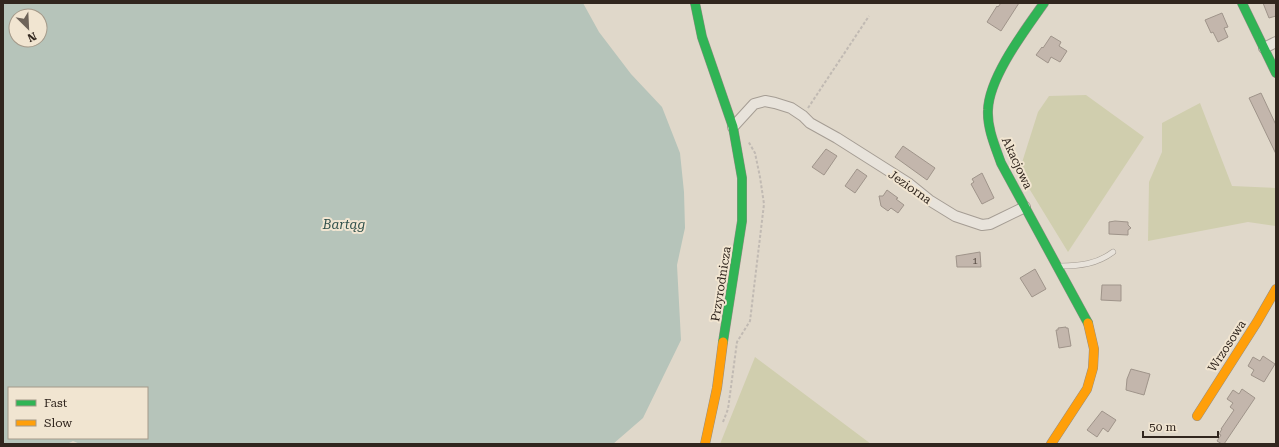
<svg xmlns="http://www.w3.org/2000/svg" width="1279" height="447" font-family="'Roboto Serif',serif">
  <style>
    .green { fill: #d0ceae }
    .water { fill: #b6c4ba; fill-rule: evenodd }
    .building { fill: #c3b6ac; stroke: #9f948a }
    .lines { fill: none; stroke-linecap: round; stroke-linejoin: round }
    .lane-casing { stroke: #a59d94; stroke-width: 6 }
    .street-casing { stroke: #a59d94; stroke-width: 12 }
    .fast-casing { stroke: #948d84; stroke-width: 10 }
    .slow-casing { stroke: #948d84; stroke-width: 10 }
    .path { stroke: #c1bab3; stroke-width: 2; stroke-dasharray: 3 2; stroke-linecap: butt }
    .lane { stroke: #e8e3db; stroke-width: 5 }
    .street { stroke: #e8e3db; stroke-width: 10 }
    .fast { stroke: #30b455; stroke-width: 9 }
    .slow { stroke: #ff9f0a; stroke-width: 9 }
    .labels { text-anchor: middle; stroke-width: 4; stroke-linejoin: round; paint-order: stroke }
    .number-label { font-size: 10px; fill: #564a42 }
    .street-label { font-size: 12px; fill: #31261e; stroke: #f1e5d1 }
    .water-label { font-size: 13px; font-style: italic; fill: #2f504b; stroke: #f1e5d1 }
  </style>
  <rect width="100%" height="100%" fill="#e0d8ca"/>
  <path class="green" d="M1086,95L1144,137L1068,252L1019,172L1038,112L1049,96Z
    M1200,103L1232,186L1276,188V226L1248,222L1148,241L1149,182L1162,152V123Z
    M755,357L871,444H720Z"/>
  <path class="water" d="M3,3H583L599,32L631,74L662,107L680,153L684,192L685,228L677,265L681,340L643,418L613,444H80L73,441L67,444H3ZM16,16H40V40H16ZM9,388H147V438H9Z"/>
  <path class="building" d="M1001,3H1019L1001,31L987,22L997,6L998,7Z
    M1263,3H1276V16L1269,18Z
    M1222,13L1228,27L1224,28L1228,37L1218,42L1213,32L1211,33L1205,20Z
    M1051,36L1061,42L1059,46L1067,51L1060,62L1051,57L1048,63L1036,55L1042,47L1043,48Z
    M1261,93L1276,125V154L1249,98Z
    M903,146L935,168L927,180L895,157Z
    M826,149L837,156L824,175L812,167Z
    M857,169L867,176L855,193L845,186Z
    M982,173L994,198L982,204L971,184L974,182L972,179Z
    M887,190L898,198L896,199L904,205L898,213L891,208L888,211L881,206L879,196H883Z
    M1115,221L1128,222V225L1131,228L1128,230V235L1109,234V222Z
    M980,252L981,267H957L956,256Z
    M1035,269L1046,289L1032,297L1020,278Z
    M1102,285H1121V301L1101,300Z
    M1066,327V328H1068L1071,346L1059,348L1056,330H1058V328Z
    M1263,356L1275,364L1264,382L1251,375L1254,370L1248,366L1253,357L1260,361Z
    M1131,369L1150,374L1144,395L1126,390L1127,379Z
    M1242,389L1255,398L1224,444H1222L1217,441L1221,435L1219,434L1222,429H1221L1234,410L1230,407L1233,403L1227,399L1233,390L1239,394Z
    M1102,411L1116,420L1108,432L1103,428L1097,437L1087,430Z"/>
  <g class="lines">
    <g class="lane-casing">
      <path id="lane" d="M1060,266C1080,266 1097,264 1113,252"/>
    </g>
    <g class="street-casing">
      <path id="street" d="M1264,48L1276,42
        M733,127L754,104L765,101L775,103L791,108L803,116L810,123L837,138L908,183L929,200L955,216L982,225L990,224L1025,207"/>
    </g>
    <g class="fast-casing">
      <path id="fast" d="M695,3L702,37L733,127L742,178V221L723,342
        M1044,3C1025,30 989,77 988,110C987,128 995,146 1001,163L1088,323
        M1242,3L1276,73"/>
    </g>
    <g class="slow-casing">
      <path id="slow" d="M1197,416L1257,322L1276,289
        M705,444L717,388L723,342
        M1051,444L1087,389L1093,368L1094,349L1088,323"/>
    </g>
    <path class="path" d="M808,108L869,16
      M723,422L728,409L737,342L750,321L764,204L760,177L755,153L748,141"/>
    <use href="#lane" class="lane"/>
    <use href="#street" class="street"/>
    <use href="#fast" class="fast"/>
    <use href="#slow" class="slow"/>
  </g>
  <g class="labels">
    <g class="number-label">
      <text x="975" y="264">1</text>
    </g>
    <g class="street-label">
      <text transform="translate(1017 163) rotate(65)" y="4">Akacjowa</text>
      <text transform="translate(910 187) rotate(35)" y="4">Jeziorna</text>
      <text transform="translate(721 284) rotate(-81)" y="4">Przyrodnicza</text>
      <text transform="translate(1227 346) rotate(-57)" y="4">Wrzosowa</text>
    </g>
    <g class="water-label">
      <text x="344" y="229">Bartąg</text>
    </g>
  </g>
  <rect width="1279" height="447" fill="none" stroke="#31261e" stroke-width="8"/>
  <rect x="8" y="387" width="140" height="52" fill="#f1e5d1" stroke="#a49989"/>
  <rect x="16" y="400" width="20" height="6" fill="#30b455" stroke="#a49989"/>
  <text x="44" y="407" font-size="12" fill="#31261e">Fast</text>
  <rect x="16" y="420" width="20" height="6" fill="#ff9f0a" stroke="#a49989"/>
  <text x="44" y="427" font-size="12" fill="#31261e">Slow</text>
  <g transform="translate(28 28) rotate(156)"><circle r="19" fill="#f1e5d1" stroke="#a49989"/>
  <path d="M0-3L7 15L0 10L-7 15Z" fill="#6e645a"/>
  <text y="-6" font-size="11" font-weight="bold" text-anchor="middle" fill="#31261e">N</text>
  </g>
  <path d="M1143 431v6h75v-6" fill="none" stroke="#31261e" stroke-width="2"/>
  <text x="1149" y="431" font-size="12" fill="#31261e" stroke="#f1e5d1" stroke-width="3" paint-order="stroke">50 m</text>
</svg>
